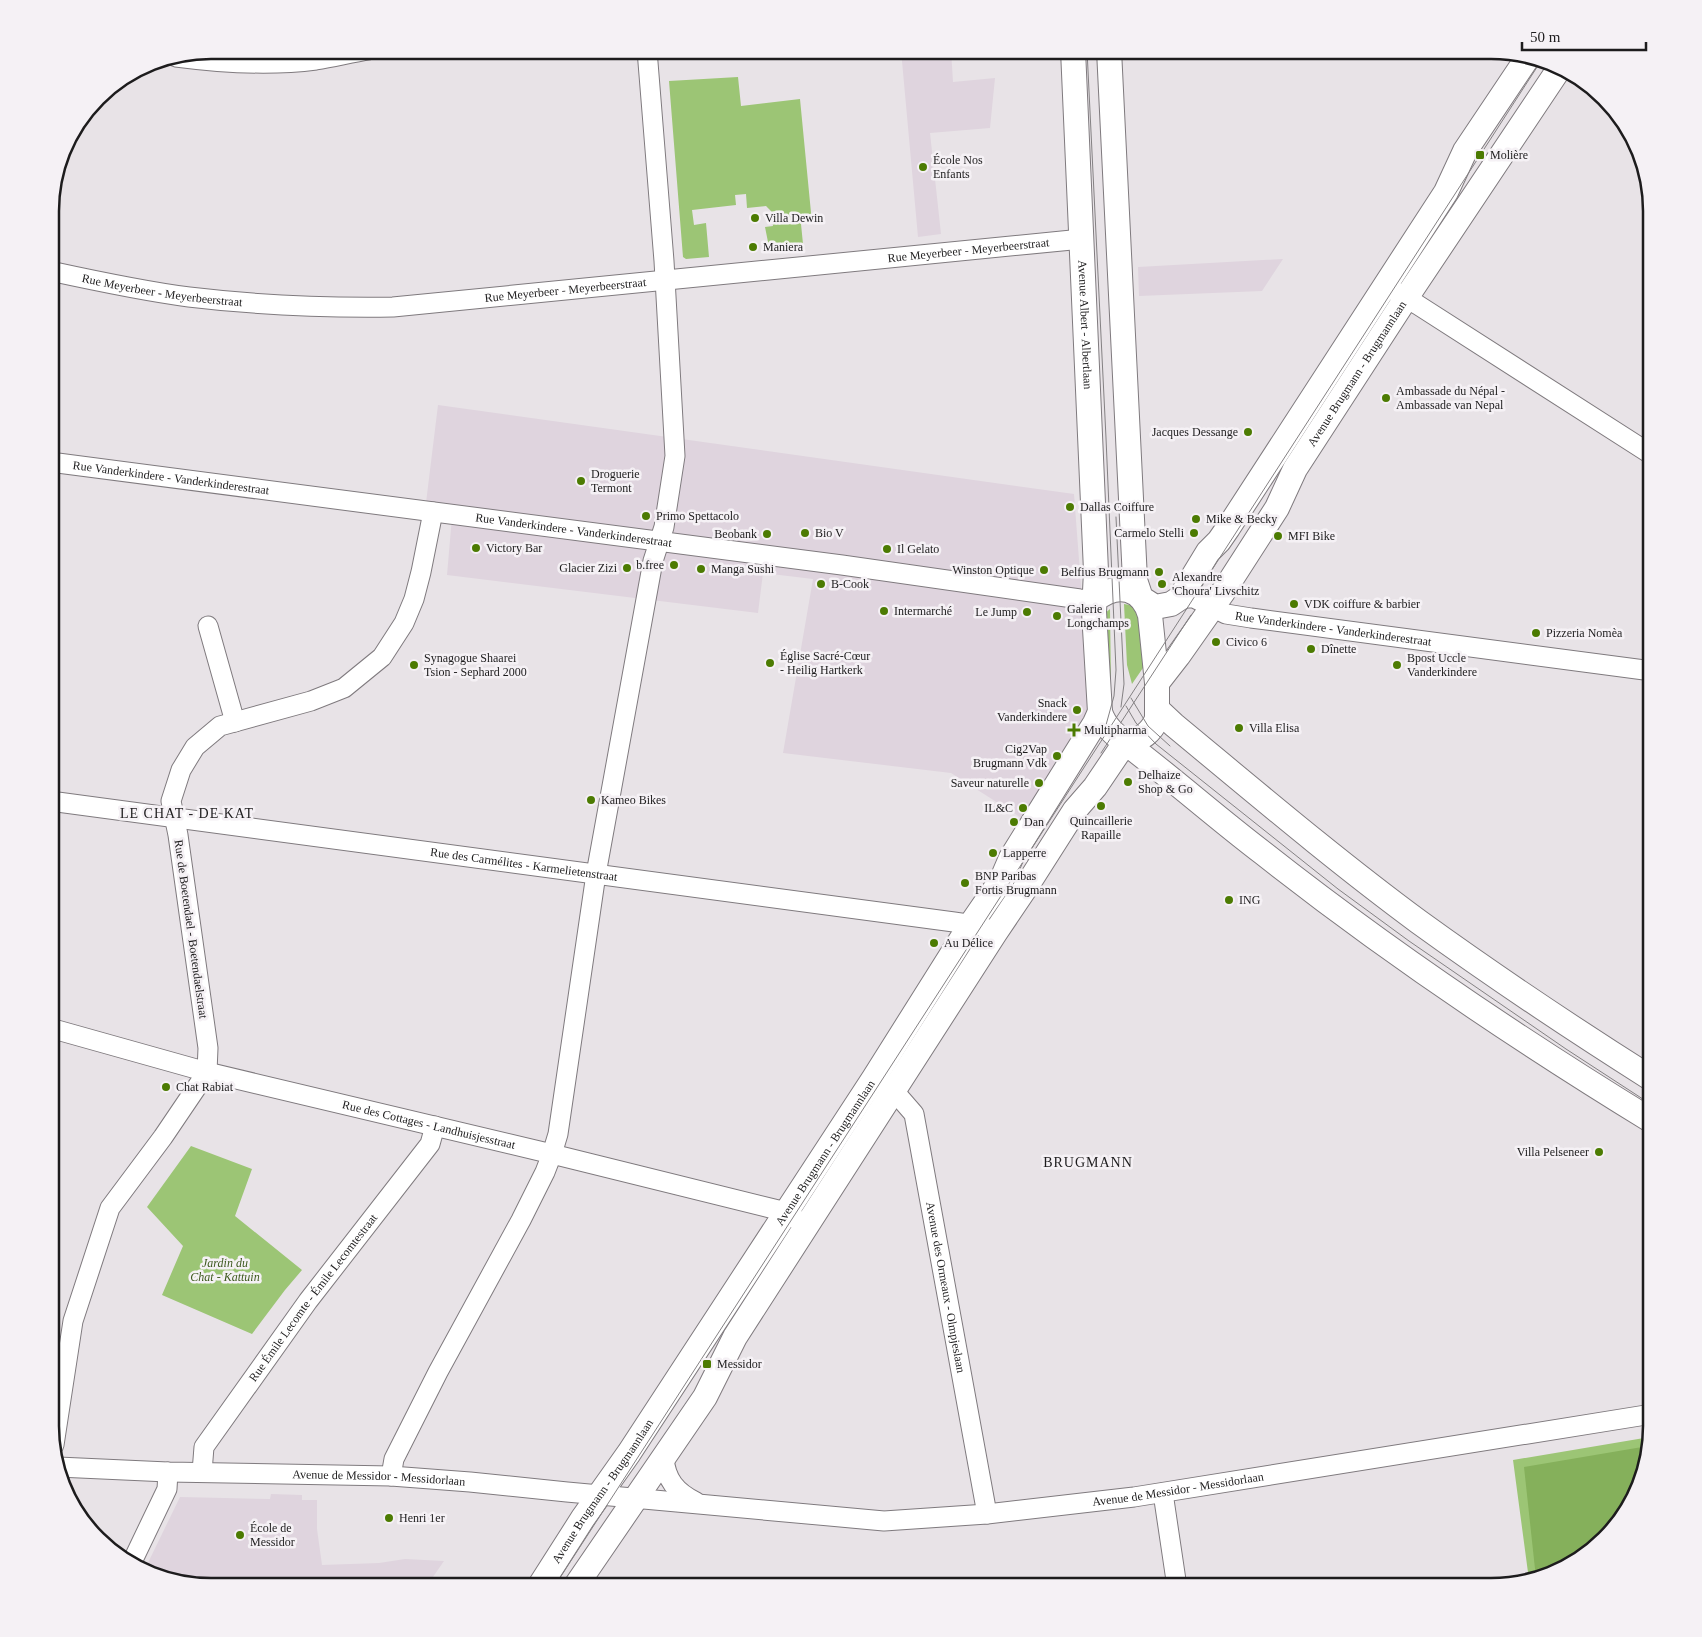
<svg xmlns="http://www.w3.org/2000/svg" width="1702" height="1637" font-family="Georgia,serif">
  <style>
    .built { fill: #dfd4de }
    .green { fill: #9cc575 }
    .forest { fill: #85b05b }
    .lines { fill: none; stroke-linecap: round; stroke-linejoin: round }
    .minor-casing { stroke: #7f7a7e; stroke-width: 21 }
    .major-casing { stroke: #7f7a7e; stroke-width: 26 }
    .minor { stroke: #fff; stroke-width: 19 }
    .major { stroke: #fff; stroke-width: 24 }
    .tram { stroke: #848183; stroke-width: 1 }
    .poi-dot { fill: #4c7b02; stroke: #f5f1f5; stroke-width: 2 }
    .labels { text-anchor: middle; stroke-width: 5; stroke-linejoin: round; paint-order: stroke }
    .poi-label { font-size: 12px; fill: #1d1c1d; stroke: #f5f1f5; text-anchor: start }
    .street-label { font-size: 12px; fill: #1d1c1d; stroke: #f5f1f5 }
    .park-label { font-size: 12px; font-style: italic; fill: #3d591e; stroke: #f5f1f5 }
    .neighbourhood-label { font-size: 14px; letter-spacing: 1px; fill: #1d1c1d; stroke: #f5f1f5 }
    .rim { fill: none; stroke: #1d1c1d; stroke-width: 2.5 }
  </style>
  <rect width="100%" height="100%" fill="#e8e3e7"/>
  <path class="built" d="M901,50H951L953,82L995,78L990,128L930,133L941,234L918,237Z
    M1283,259L1262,291L1139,296L1138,267Z
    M438,405L1074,494L1091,718L1023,819L951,773L783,753L813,579L763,573L758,613L447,575L452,517L425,511Z
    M271,1494L302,1495V1500H317V1529L322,1565L379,1563L405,1559L444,1561L426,1587H211L149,1575L144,1571L180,1497L270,1499Z"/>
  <path class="green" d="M738,77L741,106L800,99L812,223L801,224L803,244L800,248L783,249L779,246L769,247L765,227L773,226L771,211L766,206L747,208L746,194L735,195L736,205L692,210L694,225L706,223L709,257L686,259L683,257L669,81Z
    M1124,604C1148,605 1145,645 1147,662L1132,684L1127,665Z
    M1110,609L1111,687L1107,706L1103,615Z
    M191,1146L252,1169L235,1216L302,1270L285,1290L252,1334L162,1295L183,1246L147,1207Z
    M1650,1437L1640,1488L1597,1547L1553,1575L1529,1580L1513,1460Z"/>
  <path class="forest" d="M1648,1446L1640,1488L1597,1547L1553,1575L1536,1578L1524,1467Z"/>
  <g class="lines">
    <g class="minor-casing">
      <g id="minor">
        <path d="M176,57C222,63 270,66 316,60C334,57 351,53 369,50"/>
        <path id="s1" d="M50,271C96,281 142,291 189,297C256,305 325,308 393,307L1082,239"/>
        <path d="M1396,292L1418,305L1652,455"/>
        <path id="s2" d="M50,462L842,565L1080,599L1095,600"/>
        <path id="s3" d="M1180,598H1194L1226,614L1251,618L1652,671"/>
        <path d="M208,626L235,722"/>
        <path id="s4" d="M50,801L954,922L981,926L995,933"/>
        <path id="s5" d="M50,1028L207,1072L552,1154L774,1209L786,1212L796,1219"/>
        <path id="s6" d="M882,1083L894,1091L914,1114L987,1514"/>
        <path d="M54,1445L73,1321L110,1208L163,1137L207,1072L208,1048L178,835L171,801L181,770L195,747L220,726L311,701L344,688L382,657L404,623L414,599L421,572L433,512"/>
        <path d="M664,1458C666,1480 676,1492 696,1502"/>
        <path id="s7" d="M58,1467L168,1472L391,1476L470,1482L567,1492L884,1521L987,1514L1134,1497L1652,1414"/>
        <path id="s8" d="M202,1472L204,1447L308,1301L430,1144L435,1126"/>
        <path d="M391,1476L394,1459L438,1372L521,1220L545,1172L552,1154L558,1134L596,874L653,561L664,527L675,456L664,261L647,50"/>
        <path d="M1163,1493L1177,1587"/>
        <path d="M132,1562L167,1489L168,1472"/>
      </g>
    </g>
    <g class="major-casing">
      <g id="major">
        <path id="s9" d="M1073,50L1096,571L1094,612L1100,712C1105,727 1115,735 1127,744C1141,739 1151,733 1157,719V683L1150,615C1142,588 1118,581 1095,600"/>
        <path d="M1109,50L1135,580L1141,598L1155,607L1171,604L1180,598L1208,552L1219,541L1228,528L1446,192L1465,151L1528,57"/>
        <path id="s10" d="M1157,683L1178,656L1223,592L1277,508L1295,469L1406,298L1561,66"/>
        <path d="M1158,710L1174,725C1255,792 1335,860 1419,922C1495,977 1573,1029 1652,1079"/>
        <path id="s11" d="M539,1587L583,1518L629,1453L874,1078L971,924L1002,879L1011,858L1095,723L1100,712"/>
        <path d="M575,1587L705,1397L735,1337L995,933L1026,887L1075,810L1095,787L1118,753L1127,744C1173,779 1217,818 1263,853C1386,950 1518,1039 1652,1121"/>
      </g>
    </g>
    <use href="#minor" class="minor"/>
    <use href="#major" class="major"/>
    <path class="tram" d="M1087,50L1106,438L1116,670L1114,696L1106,725
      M1116,517L1124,684L1121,707
      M1131,698L1148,726L1170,746
      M1126,706L1136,723L1156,744L1338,889L1409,941L1566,1049L1652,1105
      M1101,753L1191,615
      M554,1587L1541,61"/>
  </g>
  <g class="poi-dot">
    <rect x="1475" y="150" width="10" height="10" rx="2.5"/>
    <circle cx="923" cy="167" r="5"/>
    <circle cx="755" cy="218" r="5"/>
    <circle cx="753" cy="247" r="5"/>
    <circle cx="1386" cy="398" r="5"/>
    <circle cx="1248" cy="432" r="5"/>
    <circle cx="581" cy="481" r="5"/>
    <circle cx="1070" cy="507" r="5"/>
    <circle cx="646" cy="516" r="5"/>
    <circle cx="1196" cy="519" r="5"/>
    <circle cx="805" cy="533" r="5"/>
    <circle cx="1194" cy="533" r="5"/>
    <circle cx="767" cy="534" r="5"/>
    <circle cx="1278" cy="536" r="5"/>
    <circle cx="476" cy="548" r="5"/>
    <circle cx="887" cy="549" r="5"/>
    <circle cx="674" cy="565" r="5"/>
    <circle cx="627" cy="568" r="5"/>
    <circle cx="701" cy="569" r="5"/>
    <circle cx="1044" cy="570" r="5"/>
    <circle cx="1159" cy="572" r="5"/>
    <circle cx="821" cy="584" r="5"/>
    <circle cx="1162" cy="584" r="5"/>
    <circle cx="1294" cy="604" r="5"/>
    <circle cx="884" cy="611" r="5"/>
    <circle cx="1027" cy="612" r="5"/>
    <circle cx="1057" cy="616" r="5"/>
    <circle cx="1536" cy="633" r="5"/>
    <circle cx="1216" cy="642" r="5"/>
    <circle cx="1311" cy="649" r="5"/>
    <circle cx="770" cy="663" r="5"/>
    <circle cx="414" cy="665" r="5"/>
    <circle cx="1397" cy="665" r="5"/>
    <circle cx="1077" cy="710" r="5"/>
    <circle cx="1239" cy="728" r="5"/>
    <path d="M1071.5 722.5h5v5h5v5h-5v5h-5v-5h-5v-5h5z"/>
    <circle cx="1057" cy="756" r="5"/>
    <circle cx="1128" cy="782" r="5"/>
    <circle cx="1039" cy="783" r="5"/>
    <circle cx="591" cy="800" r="5"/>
    <circle cx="1101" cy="806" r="5"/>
    <circle cx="1023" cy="808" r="5"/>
    <circle cx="1014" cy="822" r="5"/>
    <circle cx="993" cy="853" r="5"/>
    <circle cx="965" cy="883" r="5"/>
    <circle cx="1229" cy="900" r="5"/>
    <circle cx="934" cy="943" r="5"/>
    <circle cx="166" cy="1087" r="5"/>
    <circle cx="1599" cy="1152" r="5"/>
    <rect x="702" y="1359" width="10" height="10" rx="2.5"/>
    <circle cx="389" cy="1518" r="5"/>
    <circle cx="240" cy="1535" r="5"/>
  </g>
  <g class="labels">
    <g class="poi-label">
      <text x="1490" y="159">Molière</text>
      <text x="933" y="164">École Nos<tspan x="933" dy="14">Enfants</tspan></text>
      <text x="765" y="222">Villa Dewin</text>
      <text x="763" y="251">Maniera</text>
      <text x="1396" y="395">Ambassade du Népal -<tspan x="1396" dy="14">Ambassade van Nepal</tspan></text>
      <text x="1238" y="436" text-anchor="end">Jacques Dessange</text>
      <text x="591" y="478">Droguerie<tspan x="591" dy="14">Termont</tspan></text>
      <text x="1080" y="511">Dallas Coiffure</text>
      <text x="656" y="520">Primo Spettacolo</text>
      <text x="1206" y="523">Mike &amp; Becky</text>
      <text x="815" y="537">Bio V</text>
      <text x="1184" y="537" text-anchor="end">Carmelo Stelli</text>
      <text x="757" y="538" text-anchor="end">Beobank</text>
      <text x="1288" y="540">MFI Bike</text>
      <text x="486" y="552">Victory Bar</text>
      <text x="897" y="553">Il Gelato</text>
      <text x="664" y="569" text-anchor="end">b.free</text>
      <text x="617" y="572" text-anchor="end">Glacier Zizi</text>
      <text x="711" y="573">Manga Sushi</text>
      <text x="1034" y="574" text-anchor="end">Winston Optique</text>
      <text x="1149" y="576" text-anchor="end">Belfius Brugmann</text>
      <text x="1172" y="581">Alexandre<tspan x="1172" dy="14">'Choura' Livschitz</tspan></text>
      <text x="831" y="588">B-Cook</text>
      <text x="1304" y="608">VDK coiffure &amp; barbier</text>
      <text x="1067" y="613">Galerie<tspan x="1067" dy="14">Longchamps</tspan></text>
      <text x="894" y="615">Intermarché</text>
      <text x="1017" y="616" text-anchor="end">Le Jump</text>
      <text x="1546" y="637">Pizzeria Nomèa</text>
      <text x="1226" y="646">Civico 6</text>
      <text x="1321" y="653">Dînette</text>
      <text x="780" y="660">Église Sacré-Cœur<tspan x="780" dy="14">- Heilig Hartkerk</tspan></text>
      <text x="424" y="662">Synagogue Shaarei<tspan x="424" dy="14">Tsion - Sephard 2000</tspan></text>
      <text x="1407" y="662">Bpost Uccle<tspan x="1407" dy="14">Vanderkindere</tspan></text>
      <text x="1067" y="707" text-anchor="end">Snack<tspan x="1067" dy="14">Vanderkindere</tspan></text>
      <text x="1249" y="732">Villa Elisa</text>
      <text x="1084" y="734">Multipharma</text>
      <text x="1047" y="753" text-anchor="end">Cig2Vap<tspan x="1047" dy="14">Brugmann Vdk</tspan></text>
      <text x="1138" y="779">Delhaize<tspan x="1138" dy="14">Shop &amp; Go</tspan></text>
      <text x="1029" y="787" text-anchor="end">Saveur naturelle</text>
      <text x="601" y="804">Kameo Bikes</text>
      <text x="1013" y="812" text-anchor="end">IL&amp;C</text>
      <text x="1101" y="825" text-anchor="middle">Quincaillerie<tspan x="1101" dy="14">Rapaille</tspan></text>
      <text x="1024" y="826">Dan</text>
      <text x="1003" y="857">Lapperre</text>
      <text x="975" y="880">BNP Paribas<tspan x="975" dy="14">Fortis Brugmann</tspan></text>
      <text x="1239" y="904">ING</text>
      <text x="944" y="947">Au Délice</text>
      <text x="176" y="1091">Chat Rabiat</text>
      <text x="1589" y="1156" text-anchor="end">Villa Pelseneer</text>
      <text x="717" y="1368">Messidor</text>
      <text x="399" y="1522">Henri 1er</text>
      <text x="250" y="1532">École de<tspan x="250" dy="14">Messidor</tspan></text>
    </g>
    <g class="street-label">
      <text dy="4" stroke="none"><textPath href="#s1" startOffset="924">Rue Meyerbeer - Meyerbeerstraat</textPath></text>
      <text dy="4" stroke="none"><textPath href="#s1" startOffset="114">Rue Meyerbeer - Meyerbeerstraat</textPath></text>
      <text dy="4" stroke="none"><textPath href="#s1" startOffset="519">Rue Meyerbeer - Meyerbeerstraat</textPath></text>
      <text dy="4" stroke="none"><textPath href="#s9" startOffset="275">Avenue Albert - Albertlaan</textPath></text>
      <text dy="4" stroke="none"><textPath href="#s10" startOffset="369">Avenue Brugmann - Brugmannlaan</textPath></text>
      <text dy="4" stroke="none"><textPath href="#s2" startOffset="122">Rue Vanderkindere - Vanderkinderestraat</textPath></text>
      <text dy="4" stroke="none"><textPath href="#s2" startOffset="528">Rue Vanderkindere - Vanderkinderestraat</textPath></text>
      <text dy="4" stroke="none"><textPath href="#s3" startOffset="158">Rue Vanderkindere - Vanderkinderestraat</textPath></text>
      <text dy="4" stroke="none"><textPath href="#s4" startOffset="478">Rue des Carmélites - Karmelietenstraat</textPath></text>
      <text transform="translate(191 929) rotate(82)" y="4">Rue de Boetendael - Boetendaelstraat</text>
      <text dy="4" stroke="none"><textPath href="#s5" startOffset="391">Rue des Cottages - Landhuisjesstraat</textPath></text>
      <text dy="4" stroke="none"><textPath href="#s11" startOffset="520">Avenue Brugmann - Brugmannlaan</textPath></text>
      <text dy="4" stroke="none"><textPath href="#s6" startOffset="221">Avenue des Ormeaux - Olmpjeslaan</textPath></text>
      <text dy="4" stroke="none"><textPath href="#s8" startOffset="210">Rue Émile Lecomte - Émile Lecomtestraat</textPath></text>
      <text dy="4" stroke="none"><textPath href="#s7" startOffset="321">Avenue de Messidor - Messidorlaan</textPath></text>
      <text dy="4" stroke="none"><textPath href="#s7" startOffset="1124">Avenue de Messidor - Messidorlaan</textPath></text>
      <text dy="4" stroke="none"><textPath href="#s11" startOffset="115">Avenue Brugmann - Brugmannlaan</textPath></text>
    </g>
    <g class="park-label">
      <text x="225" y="1267">Jardin du<tspan x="225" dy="14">Chat - Kattuin</tspan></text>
    </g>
    <g class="neighbourhood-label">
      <text x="187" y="818">LE CHAT - DE KAT</text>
      <text x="1088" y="1167">BRUGMANN</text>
    </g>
  </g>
  <path d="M0 0H1702V1637H0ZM211 59H1491A152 152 0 0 1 1643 211V1426A152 152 0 0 1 1491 1578H211A152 152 0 0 1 59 1426V211A152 152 0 0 1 211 59Z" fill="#f5f1f5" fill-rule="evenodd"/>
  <path class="rim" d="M211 59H1491A152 152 0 0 1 1643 211V1426A152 152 0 0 1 1491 1578H211A152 152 0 0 1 59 1426V211A152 152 0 0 1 211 59Z"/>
  <path d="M1522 42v8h124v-8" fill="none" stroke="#1d1c1d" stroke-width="2.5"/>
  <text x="1530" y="42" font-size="15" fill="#1d1c1d" stroke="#f5f1f5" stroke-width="4" paint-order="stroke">50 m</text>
</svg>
